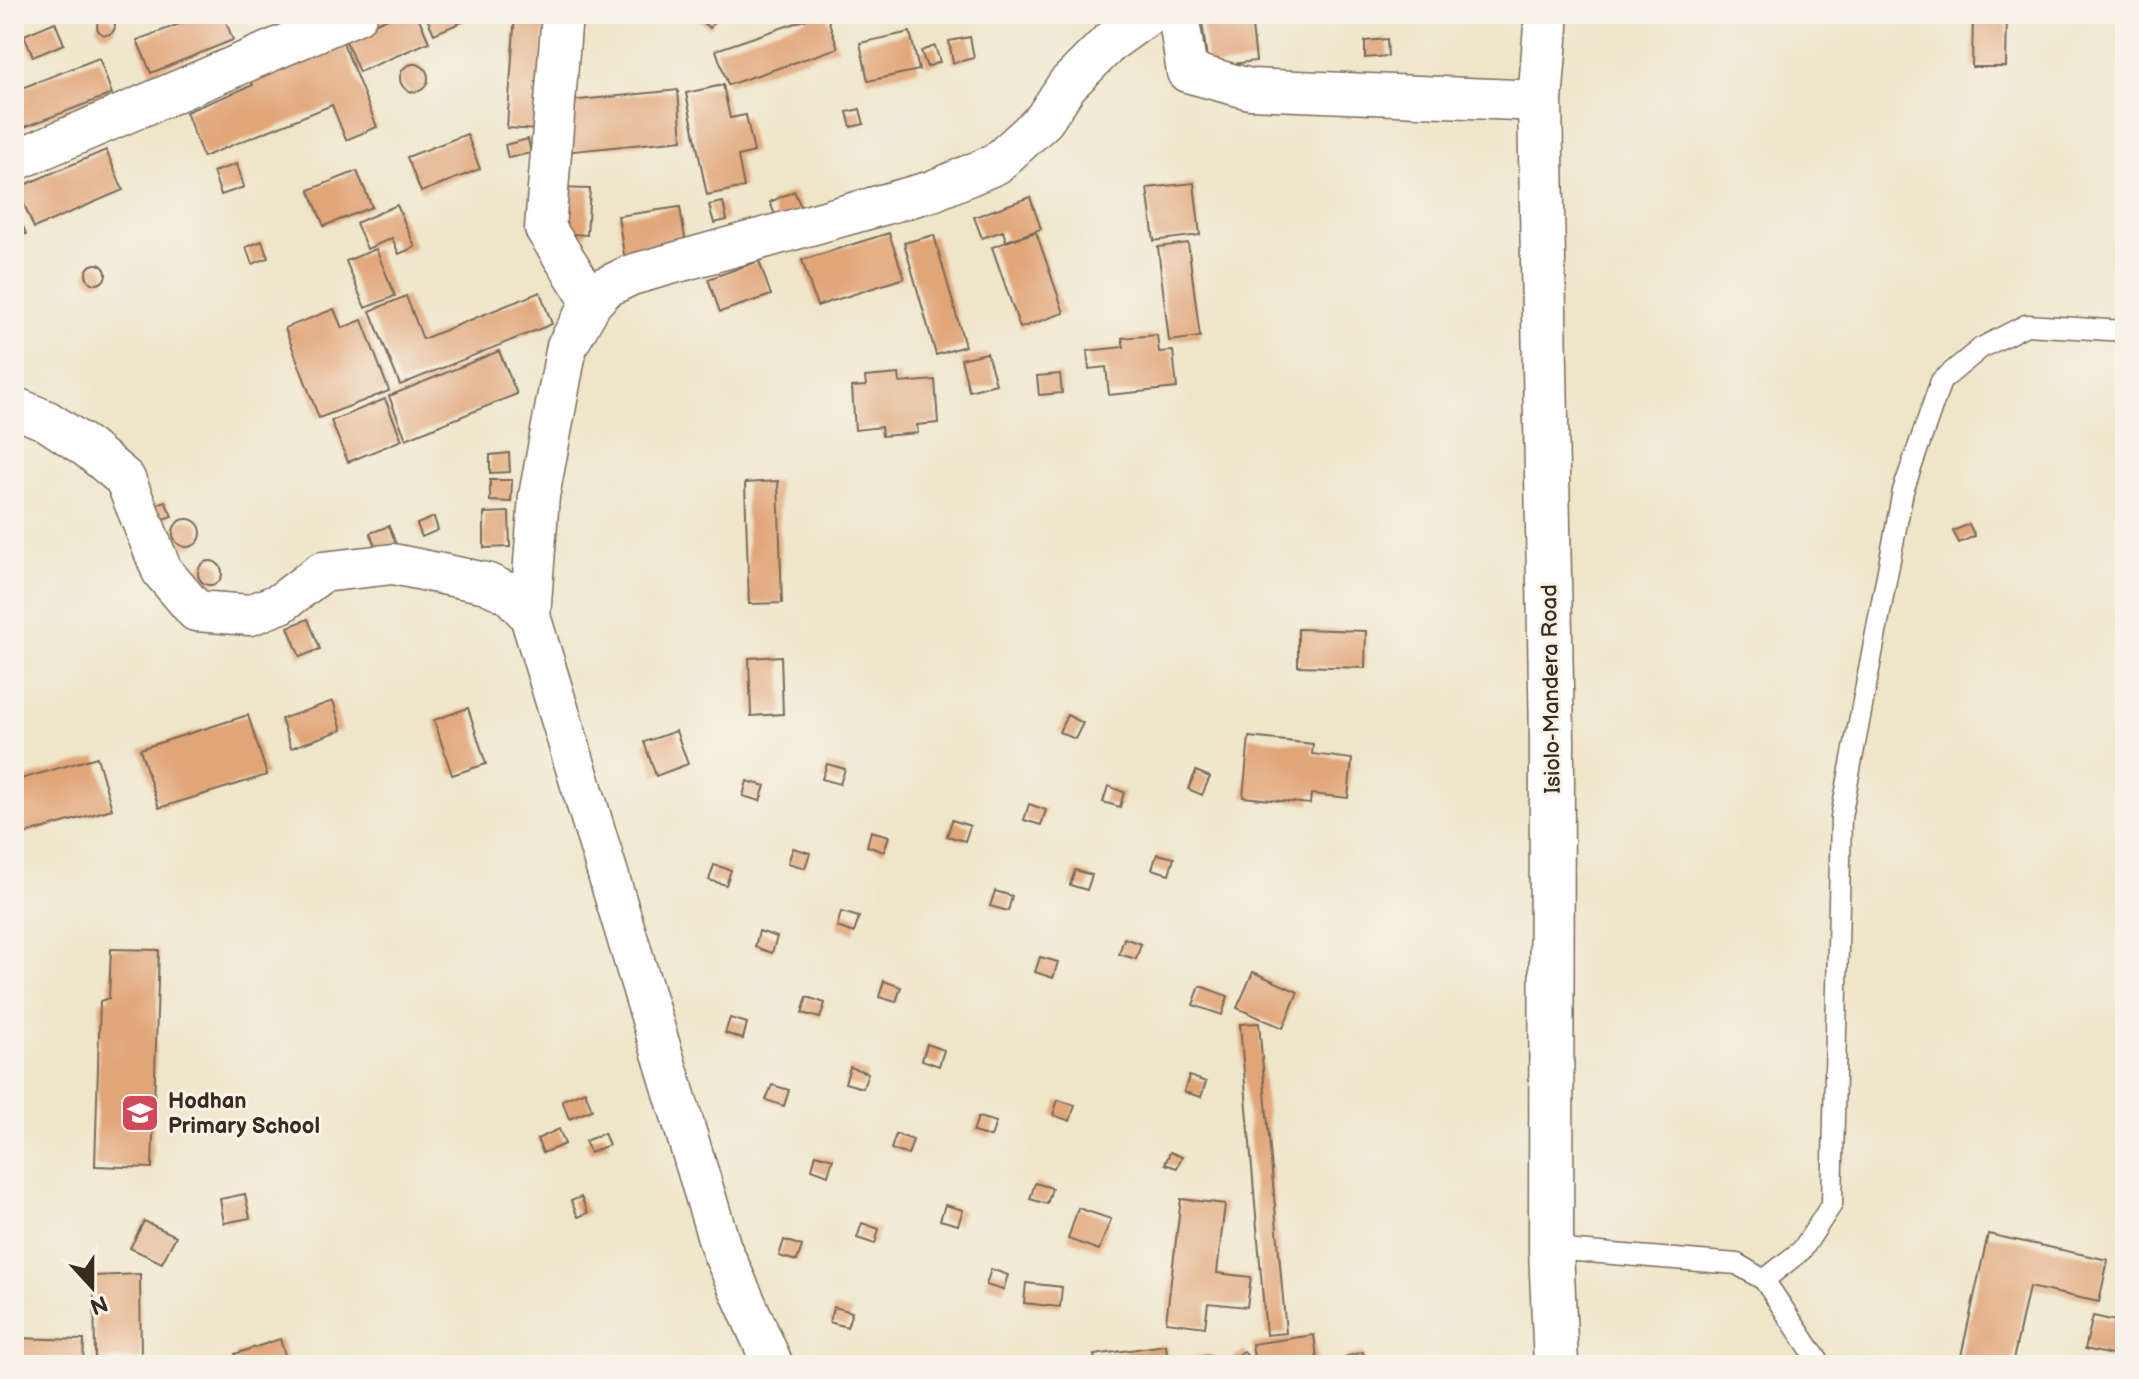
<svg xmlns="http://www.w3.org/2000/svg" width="2139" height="1379" font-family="'Balsamiq Sans',sans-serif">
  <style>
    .building { fill: #e1a578 }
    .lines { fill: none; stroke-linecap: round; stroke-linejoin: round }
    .service-casing { stroke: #7a6b5a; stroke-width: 23 }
    .minor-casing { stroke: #7a6b5a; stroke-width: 43 }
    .trunk-casing { stroke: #7a6b5a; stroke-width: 47 }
    .service { stroke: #fff; stroke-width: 20 }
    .minor { stroke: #fff; stroke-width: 40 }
    .trunk { stroke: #fff; stroke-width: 44 }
    .labels { text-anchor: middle; stroke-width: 6; stroke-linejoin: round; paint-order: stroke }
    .street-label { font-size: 22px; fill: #3b2a1e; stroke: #f7f3e8 }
    .poi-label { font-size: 22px; font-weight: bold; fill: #3b2a1e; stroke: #f7f3e8; text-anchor: start }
  </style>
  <rect width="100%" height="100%" fill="#f7f3e8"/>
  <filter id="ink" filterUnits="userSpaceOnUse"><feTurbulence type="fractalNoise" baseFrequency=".0125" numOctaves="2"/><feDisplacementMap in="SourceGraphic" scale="16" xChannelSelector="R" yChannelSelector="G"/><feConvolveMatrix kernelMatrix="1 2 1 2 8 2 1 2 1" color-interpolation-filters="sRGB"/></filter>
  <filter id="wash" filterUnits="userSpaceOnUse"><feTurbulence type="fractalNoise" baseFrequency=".006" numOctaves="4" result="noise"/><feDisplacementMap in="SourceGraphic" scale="32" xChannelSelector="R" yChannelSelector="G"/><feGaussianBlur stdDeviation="1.8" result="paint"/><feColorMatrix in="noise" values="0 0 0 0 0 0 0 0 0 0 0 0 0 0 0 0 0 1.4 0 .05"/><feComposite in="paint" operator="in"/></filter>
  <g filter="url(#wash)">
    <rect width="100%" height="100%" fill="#efe5c9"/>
    <g id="blocks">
      <path class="building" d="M206,14H223L233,40L151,73L137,40Z
        M397,14H417L429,42L359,72L344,37Z
        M425,14H481L434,34Z
        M515,14H545L538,130L507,128Z
        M690,14H719L710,28Z
        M822,14H826L838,48L728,85L716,50Z
        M1201,14H1234L1235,19L1251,18L1256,61L1208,67Z
        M1973,14H2007L2006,67H1972Z
        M97 26a9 9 0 1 1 18 0a9 9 0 1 1-18 0Z
        M55,22L64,44L33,57L24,35Z
        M338,30L377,127L346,140L332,105L203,157L186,112L253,85L246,68Z
        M910,32L919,70L868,81L860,43Z
        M970,37L974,58L953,63L949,41Z
        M1387,39L1388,56L1365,58V41Z
        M935,46L940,62L927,67L921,51Z
        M99,58L112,94L14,131V91Z
        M400 78a14 14 0 1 1 28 0a14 14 0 1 1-28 0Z
        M723,85L730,118L746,115L754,152L738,156L744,187L707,195L686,93Z
        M678,90L682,140L564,152L560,102Z
        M860,109L864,124L851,127L847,112Z
        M467,134L480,169L421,192L407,157Z
        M528,139L531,153L508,158L505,145Z
        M106,150L123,190L34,228L17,188Z
        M237,164L244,187L221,195L213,172Z
        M357,171L372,207L324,226L309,190Z
        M1194,183L1200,235L1154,241L1147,188Z
        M558,188L590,189L587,235L556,233Z
        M794,191L802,209L777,220L770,202Z
        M1030,197L1041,229L1006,241L1003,231L982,238L974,217Z
        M723,202L727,220L714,223L709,205Z
        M14,205L26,234L14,239Z
        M397,205L415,247L399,254L392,238L367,249L356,223Z
        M680,207L687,251L625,261L618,216Z
        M1036,232L1064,313L1020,328L992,247Z
        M889,233L904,278L817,306L802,260Z
        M934,235L965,346L936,355L904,243Z
        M262,241L268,258L252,264L246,247Z
        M1188,243L1200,337L1169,341L1158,247Z
        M376,249L395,296L365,308L346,261Z
        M759,261L771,295L720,312L708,279Z
        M86 274a10 10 0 1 1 20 0a10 10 0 1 1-20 0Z
        M540,292L552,324L400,385L370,311L406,296L423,339Z
        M334,309L342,328L362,320L389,391L319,418L285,328Z
        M1157,335L1159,352L1173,351L1177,388L1109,395L1106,367L1089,369L1087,351L1124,347L1122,338Z
        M499,351L517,394L406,439L389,396Z
        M987,353L996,384L969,391L961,359Z
        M899,374L900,383L935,380L938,423L917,425L918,433L882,436L881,427L855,430L852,387L866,386L865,377Z
        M1060,374L1062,393L1039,395L1037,376Z
        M385,399L402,440L348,462L331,421Z
        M509,453L510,472L490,473V455Z
        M490,480H512L511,502L490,501Z
        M778,481L782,603L749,604L745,483Z
        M165,501L172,516L157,521L151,507Z
        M509,512L510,547L484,548V513Z
        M434,517L438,530L422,537L417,524Z
        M173 533a14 14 0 1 1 28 0a14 14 0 1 1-28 0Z
        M1969,524L1975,536L1959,543L1953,531Z
        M389,526L398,549L379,557L370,533Z
        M198 573a12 12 0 1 1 24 0a12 12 0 1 1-24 0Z
        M308,619L320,649L300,657L288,627Z
        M1298,629L1366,631L1365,668L1298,666Z
        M781,656L783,714L751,716L749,658Z
        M333,701L342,730L291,748L281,719Z
        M468,708L486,764L452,775L434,720Z
        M248,715L267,775L159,808L140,749Z
        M1067,715L1083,723L1075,739L1059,732Z
        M676,731L688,764L656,776L644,742Z
        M1249,737L1313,744L1312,754L1352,759L1348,798L1311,794L1310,804L1243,797Z
        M97,757L112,809L24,834L14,798V781Z
        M827,764L845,769L840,784L822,779Z
        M1196,771L1210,777L1202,795L1188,789Z
        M747,781L765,786L760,801L743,796Z
        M1108,786L1124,792L1120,807L1103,802Z
        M1029,804L1046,810L1041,825L1024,820Z
        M952,820L970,826L965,841L947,836Z
        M871,831L889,836L884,852L867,846Z
        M793,848L810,853L805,868L788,863Z
        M1157,854L1174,858L1169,874L1152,869Z
        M714,865L731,870L726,885L709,880Z
        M1075,870L1092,875L1087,890L1070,885Z
        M995,891L1012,896L1008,911L990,906Z
        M841,912L859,917L854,933L837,927Z
        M759,931L777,937L772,953L755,947Z
        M1124,938L1141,944L1136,959L1119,954Z
        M111,949L159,950L152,1168L95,1166L100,1001L109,998Z
        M1040,957L1058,962L1053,978L1035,972Z
        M1253,972L1298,992L1283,1028L1237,1008Z
        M884,981L901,987L896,1002L879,997Z
        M1200,986L1228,996L1222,1015L1193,1005Z
        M807,997L825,1003L820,1018L802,1013Z
        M730,1018L747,1023L743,1039L725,1033Z
        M1259,1023L1286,1333L1266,1335L1240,1024Z
        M927,1044L944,1050L939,1066L922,1060Z
        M850,1067L868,1073L863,1088L845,1083Z
        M1189,1076L1206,1082L1201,1097L1184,1092Z
        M772,1085L789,1090L784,1106L766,1100Z
        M585,1091L592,1110L569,1119L562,1100Z
        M1058,1100L1075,1105L1070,1121L1053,1115Z
        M978,1117L996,1122L991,1137L973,1132Z
        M559,1129L565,1144L543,1153L537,1139Z
        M604,1133L609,1145L590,1153L585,1141Z
        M896,1134L913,1140L908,1155L891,1149Z
        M1170,1152L1182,1157L1177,1168L1165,1164Z
        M816,1154L833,1159L828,1175L812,1169Z
        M1035,1183L1052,1188L1047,1204L1030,1199Z
        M245,1194L250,1218L224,1223L220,1199Z
        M581,1197L588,1213L578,1217L571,1201Z
        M1181,1199L1225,1204L1217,1273L1251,1277L1247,1307L1208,1303L1205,1327L1166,1322Z
        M945,1205L963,1210L958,1225L940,1220Z
        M1078,1208L1111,1219L1099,1250L1068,1239Z
        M144,1221L176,1236L162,1263L130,1248Z
        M862,1223L879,1229L875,1244L857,1238Z
        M1988,1234L2108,1260L2099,1302L2029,1287L2012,1365H1959Z
        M784,1240L802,1246L797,1261L779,1256Z
        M991,1269L1008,1275L1003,1290L986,1285Z
        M140,1274L141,1359L95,1360L94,1276Z
        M1026,1283L1062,1287L1060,1307L1024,1303Z
        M834,1307L852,1312L847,1327L829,1322Z
        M2093,1316L2125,1323V1358L2085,1349Z
        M1314,1335L1318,1365H1255L1252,1344Z
        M14,1338L84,1340L83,1365H14Z
        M280,1339L288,1365H238L235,1354Z
        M1166,1345L1168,1361L1211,1355L1212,1365H1096L1094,1355Z
        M1244,1351L1251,1361L1246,1365H1222Z
        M1363,1352L1367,1365H1348L1345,1357Z"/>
    </g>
  </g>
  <g filter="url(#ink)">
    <use href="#blocks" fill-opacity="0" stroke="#7a6b5a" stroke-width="2"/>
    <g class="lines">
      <g class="service-casing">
        <path id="service" d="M1551,1249L1737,1264L1764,1280L1821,1365
          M1764,1280L1802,1250L1832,1204L1841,817L1903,491L1941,381L1981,348L2026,325L2125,331"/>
      </g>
      <g class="minor-casing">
        <path id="minor" d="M562,14L545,228L592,302
          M1178,14L1187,72L1250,89L1540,101
          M14,161L357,14
          M14,407L47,421L88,448L125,479L162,571L196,611L250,615L281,603L322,572L393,564L486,583L510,594L530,616L721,1248L773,1365
          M530,616L539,496L567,346L592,302L606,287L631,275L932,191L996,164L1044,120L1067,85L1110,42L1149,14"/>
      </g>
      <g class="trunk-casing">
        <path id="trunk" d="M1547,14L1540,101L1552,739L1551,1249L1556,1365"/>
      </g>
      <use href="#service" class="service"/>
      <use href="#minor" class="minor"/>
      <use href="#trunk" class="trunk"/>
    </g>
  </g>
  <defs>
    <g id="school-square" transform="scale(2)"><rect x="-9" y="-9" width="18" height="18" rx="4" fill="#d1495b" stroke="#f7f3e8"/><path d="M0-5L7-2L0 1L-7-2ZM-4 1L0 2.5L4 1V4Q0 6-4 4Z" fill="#fff"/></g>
  </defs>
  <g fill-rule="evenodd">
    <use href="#school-square" x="140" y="1113"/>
  </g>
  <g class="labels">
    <g class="street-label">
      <text transform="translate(1550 689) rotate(-91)" y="8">Isiolo-Mandera Road</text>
    </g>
    <g class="poi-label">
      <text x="168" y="1108">Hodhan<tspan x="168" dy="25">Primary School</tspan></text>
    </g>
  </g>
  <rect width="2139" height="1379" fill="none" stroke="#f7f3e8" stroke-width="48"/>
  <g transform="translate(92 1287) rotate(159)" stroke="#f7f3e8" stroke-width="6" paint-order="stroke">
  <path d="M0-6L14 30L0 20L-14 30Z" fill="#3b2a1e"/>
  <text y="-12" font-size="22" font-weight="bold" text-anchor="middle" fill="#3b2a1e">N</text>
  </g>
</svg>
